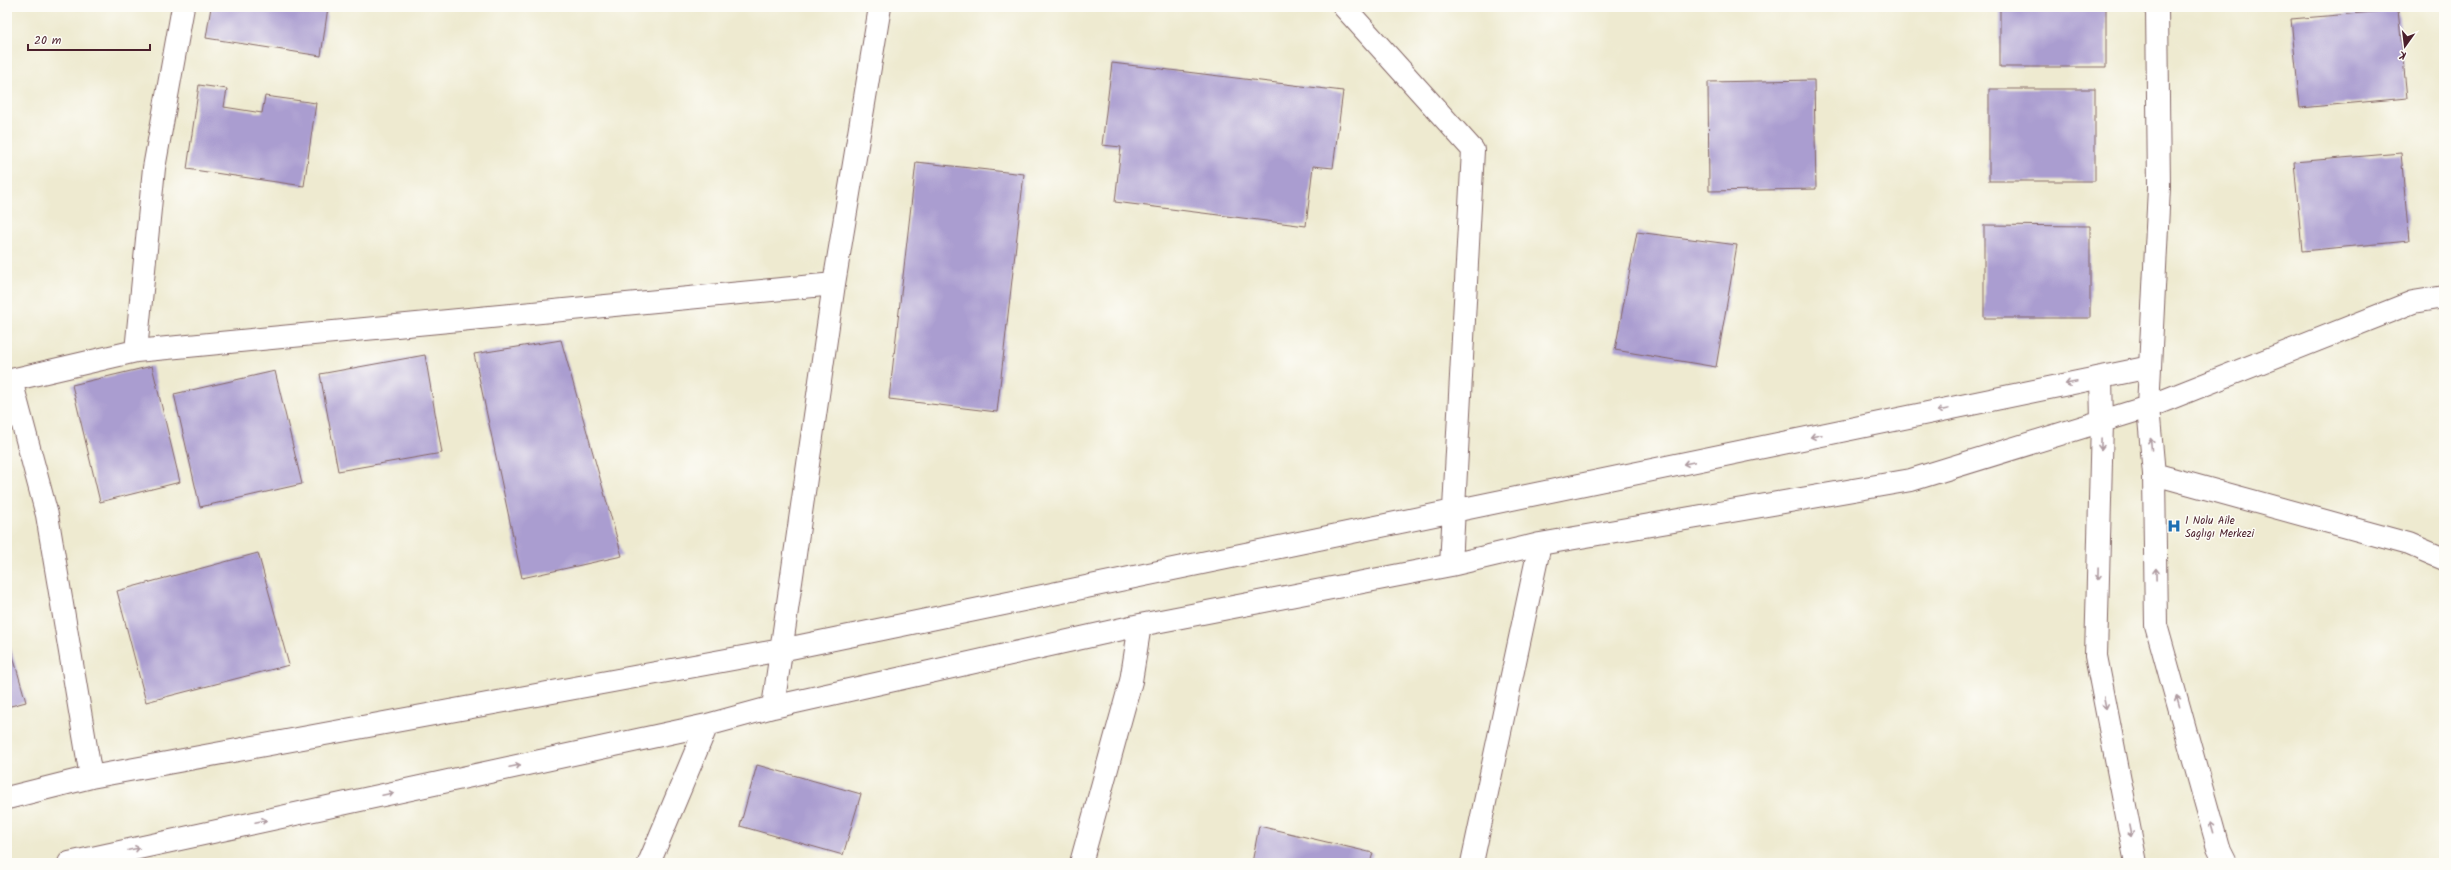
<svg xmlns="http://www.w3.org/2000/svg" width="2451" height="870" font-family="Kalam,sans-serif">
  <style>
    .building { fill: #aa9dd0 }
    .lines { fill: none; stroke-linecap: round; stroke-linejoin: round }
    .minor-casing { stroke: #836665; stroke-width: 24 }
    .minor { stroke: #fff; stroke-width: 22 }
    .oneway { stroke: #ae9aa0 }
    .labels { text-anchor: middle; stroke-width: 3; stroke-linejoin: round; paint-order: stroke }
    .poi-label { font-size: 11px; fill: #4a1f2b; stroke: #fdfcf7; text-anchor: start }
  </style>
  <rect width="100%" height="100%" fill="#fdfcf7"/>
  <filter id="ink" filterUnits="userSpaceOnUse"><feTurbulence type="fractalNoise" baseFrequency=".025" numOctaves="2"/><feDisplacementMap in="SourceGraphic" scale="8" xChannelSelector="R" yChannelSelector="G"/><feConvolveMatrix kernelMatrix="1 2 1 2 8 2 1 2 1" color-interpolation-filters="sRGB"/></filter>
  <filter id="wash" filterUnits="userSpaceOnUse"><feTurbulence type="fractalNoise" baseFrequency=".012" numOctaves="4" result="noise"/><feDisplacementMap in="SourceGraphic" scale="16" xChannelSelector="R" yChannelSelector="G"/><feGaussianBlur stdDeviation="0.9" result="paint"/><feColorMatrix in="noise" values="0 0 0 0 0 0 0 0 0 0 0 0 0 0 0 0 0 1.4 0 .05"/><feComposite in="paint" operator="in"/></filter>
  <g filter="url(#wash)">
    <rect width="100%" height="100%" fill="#eeead0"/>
    <g id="blocks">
      <path class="building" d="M211,7H328L321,56L206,38Z
        M2000,7H2106V67H2000Z
        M2398,10L2407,98L2300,108L2291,19Z
        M1112,63L1343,91L1333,168L1313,166L1306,226L1115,202L1121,147L1102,145Z
        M1814,80L1816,189L1709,191L1708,82Z
        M199,85L227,89L224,107L262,113L265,96L316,103L304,186L187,169Z
        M1989,89H2095V181H1989Z
        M2401,153L2409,241L2302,251L2294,162Z
        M916,162L1024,174L997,412L889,399Z
        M1984,225L2090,226V318H1984Z
        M1637,232L1737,245L1716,367L1615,350Z
        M561,340L622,556L522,578L474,354Z
        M425,355L442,453L338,471L320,374Z
        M152,366L180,482L100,502L72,385Z
        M275,371L302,484L200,507L174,394Z
        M258,553L289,665L146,702L117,591Z
        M7,635L26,702L7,707Z
        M757,765L861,794L843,855L740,826Z
        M1259,826L1373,853L1370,863H1252Z"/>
    </g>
  </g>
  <g filter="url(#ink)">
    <use href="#blocks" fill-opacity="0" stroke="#836665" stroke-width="1"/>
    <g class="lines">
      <g class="minor-casing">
        <path id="minor" d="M1344,7L1473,150L1451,565
          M2157,7L2159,188L2148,407L2154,474L2156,625L2218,847L2226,863
          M136,351L154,168L183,7
          M2101,377L2102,422L2096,656L2136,863
          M11,380L47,515L91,777
          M7,381L136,351L834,284
          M2154,474L2409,544L2444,559
          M773,707L834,284L880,7
          M7,798L91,777L781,650L2150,367
          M69,863L707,725L773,707L1140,625L1451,565L1540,544L1911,480L2148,407L2413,302L2444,297
          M649,863L707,725
          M1081,863L1131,681L1140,625
          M1472,863L1540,544"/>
      </g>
      <use href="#minor" class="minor"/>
    </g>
    <defs><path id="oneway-shaft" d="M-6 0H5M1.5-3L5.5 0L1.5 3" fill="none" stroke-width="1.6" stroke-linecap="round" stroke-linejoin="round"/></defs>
    <g class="oneway">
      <use href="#oneway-shaft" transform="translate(2071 383) rotate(168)"/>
      <use href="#oneway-shaft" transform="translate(1943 410) rotate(168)"/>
      <use href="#oneway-shaft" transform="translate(1816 436) rotate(168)"/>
      <use href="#oneway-shaft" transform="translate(2101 444) rotate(91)"/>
      <use href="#oneway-shaft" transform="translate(2151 444) rotate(-95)"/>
      <use href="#oneway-shaft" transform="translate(1689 463) rotate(168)"/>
      <use href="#oneway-shaft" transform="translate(2098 574) rotate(91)"/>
      <use href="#oneway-shaft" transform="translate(2156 574) rotate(-91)"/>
      <use href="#oneway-shaft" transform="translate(2178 701) rotate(-106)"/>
      <use href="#oneway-shaft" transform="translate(2105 703) rotate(79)"/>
      <use href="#oneway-shaft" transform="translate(515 766) rotate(-12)"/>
      <use href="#oneway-shaft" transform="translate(388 794) rotate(-12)"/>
      <use href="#oneway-shaft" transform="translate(261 821) rotate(-12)"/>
      <use href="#oneway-shaft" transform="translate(2212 827) rotate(-106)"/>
      <use href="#oneway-shaft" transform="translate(2130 831) rotate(79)"/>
      <use href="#oneway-shaft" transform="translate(134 849) rotate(-12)"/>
    </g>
  </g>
  <defs>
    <g id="hospital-bare" transform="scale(1.08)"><path d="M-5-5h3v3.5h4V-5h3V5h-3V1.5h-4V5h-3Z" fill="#1f6fb2" stroke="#fdfcf7" stroke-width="2.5" paint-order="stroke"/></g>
  </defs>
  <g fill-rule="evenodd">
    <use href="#hospital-bare" x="2174" y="526"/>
  </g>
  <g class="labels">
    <g class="poi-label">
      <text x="2185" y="524">1 Nolu Aile<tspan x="2185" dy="13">Saglıgı Merkezi</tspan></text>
    </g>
  </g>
  <rect width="2451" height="870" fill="none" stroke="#fdfcf7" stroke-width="24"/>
  <g transform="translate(2405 46) rotate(194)" stroke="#fdfcf7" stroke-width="3" paint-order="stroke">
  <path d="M0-3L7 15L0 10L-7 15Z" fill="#4a1f2b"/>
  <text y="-6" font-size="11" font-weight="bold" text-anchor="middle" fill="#4a1f2b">K</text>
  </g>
  <path d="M28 44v6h122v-6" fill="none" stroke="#4a1f2b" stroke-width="2"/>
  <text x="34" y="44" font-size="12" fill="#4a1f2b" stroke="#fdfcf7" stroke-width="3" paint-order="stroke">20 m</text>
</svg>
